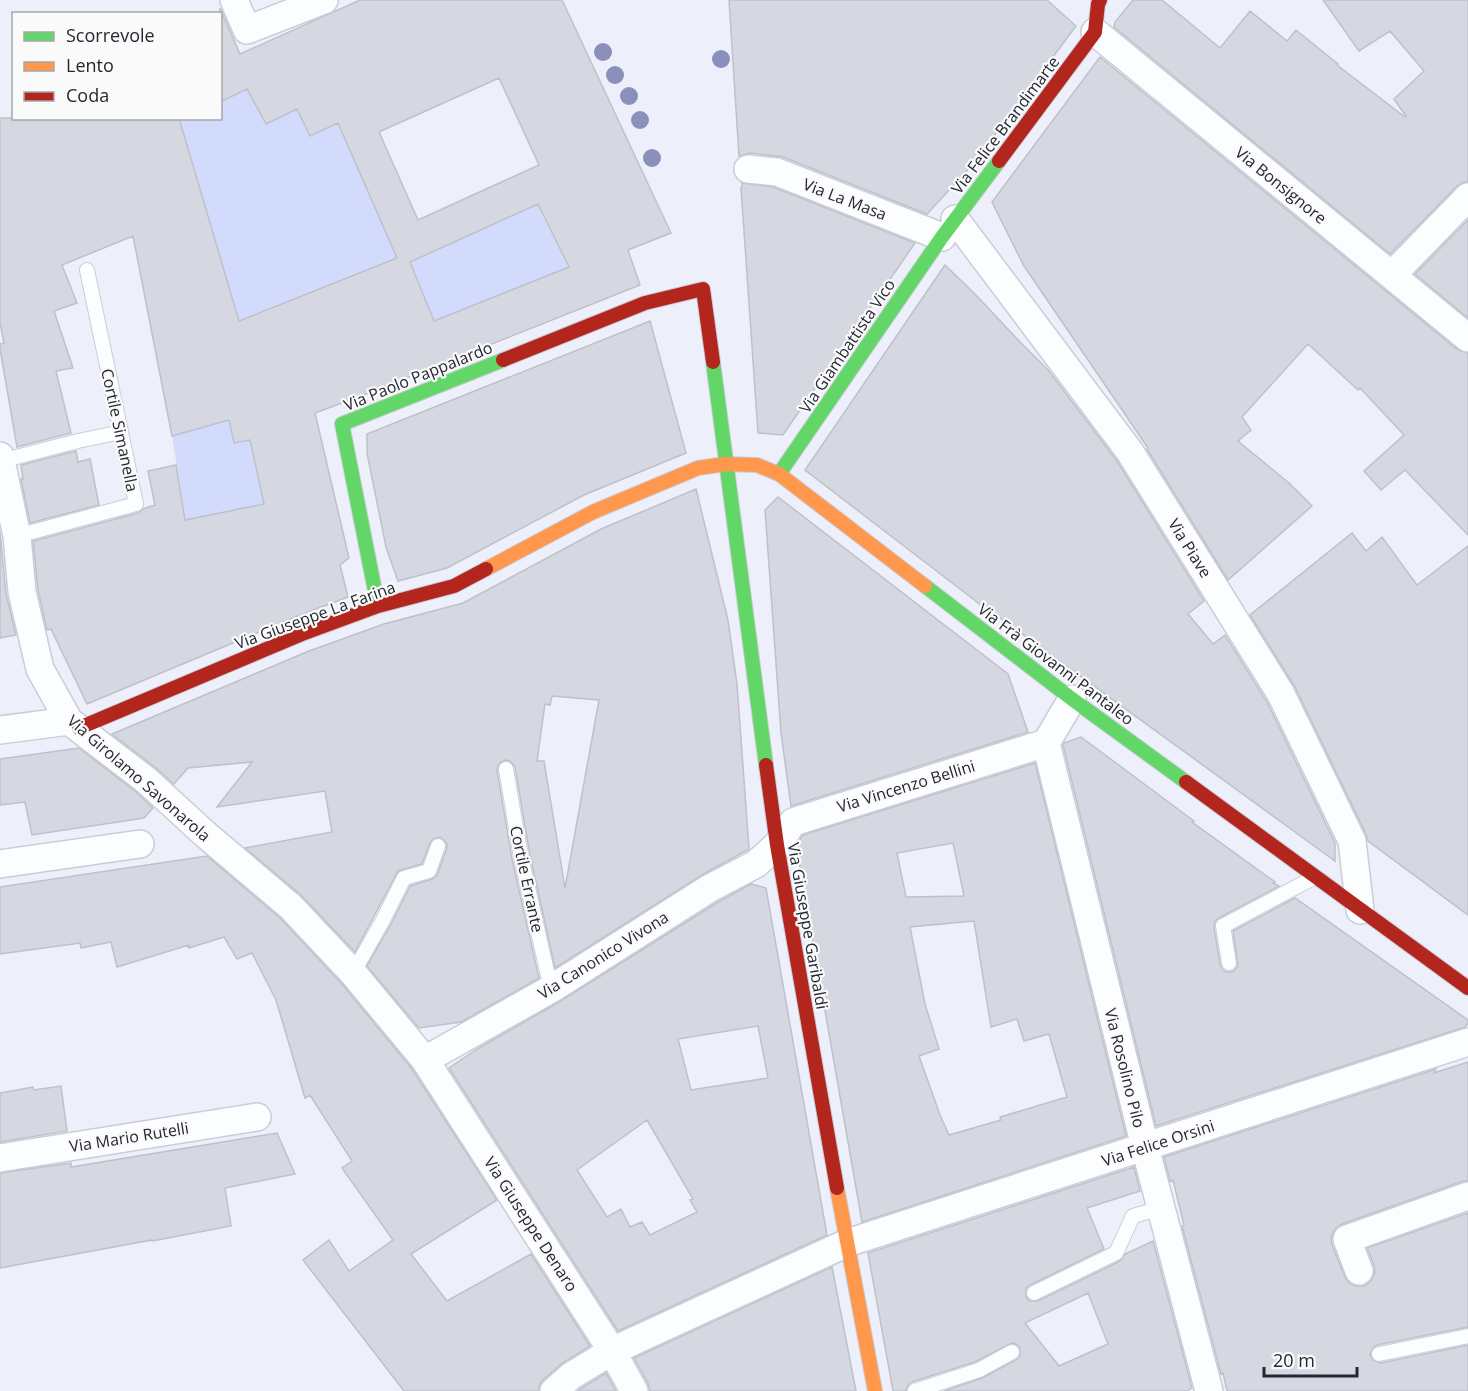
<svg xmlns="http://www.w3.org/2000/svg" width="1468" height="1391" font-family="'Open Sans',sans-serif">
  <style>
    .green { fill: #d3dbfc }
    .building { fill: #d5d7e1; stroke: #bec1cb; stroke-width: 1.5; fill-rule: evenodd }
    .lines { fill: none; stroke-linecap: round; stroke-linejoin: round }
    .lane-casing { stroke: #cacdd7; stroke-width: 16 }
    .street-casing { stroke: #cacdd7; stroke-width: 30 }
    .fast-casing { stroke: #cacdd7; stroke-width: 16 }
    .slow-casing { stroke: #cacdd7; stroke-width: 16 }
    .jam-casing { stroke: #cacdd7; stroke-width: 16 }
    .lane { stroke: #fcfdfe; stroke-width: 14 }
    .street { stroke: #fcfdfe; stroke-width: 27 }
    .fast { stroke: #63d668; stroke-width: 14 }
    .slow { stroke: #ff974d; stroke-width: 14 }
    .jam { stroke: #b3261e; stroke-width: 14 }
    .tree { fill: #8b90bb }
    .labels { text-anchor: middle; stroke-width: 4.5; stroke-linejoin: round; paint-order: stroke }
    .street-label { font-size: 16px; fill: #252732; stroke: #fafafa }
  </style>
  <rect width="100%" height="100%" fill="#edf0fa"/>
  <path class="green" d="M247,89L266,123L297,109L310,135L338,123L397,258L239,321L179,121L185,119L220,118L221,102Z
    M539,203L569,267L460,310L440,347L410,262Z
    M229,420L234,443L253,439L267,503L245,508L189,542L172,436Z"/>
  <path class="building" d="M360,0H562L671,233L628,250L640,285L366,394L315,413L349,558L340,565L348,597L295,617L87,704L51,629L47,630L38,590L33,541L138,513L143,509L155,505L148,471L176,465L185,520L264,504L250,440L234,443L229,420L172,436L133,236L62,265L77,303L54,311L73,368L56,371L71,433L17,447L0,349V344L4,343L0,323V118H179L239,321L397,258L338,123L310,136L297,109L266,124L247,89L220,102V8L240,54ZM499,78L539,165L418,220L379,132ZM538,204L569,267L434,321L410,262Z
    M729,0H1047L1076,26L973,164L927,214L783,157L750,153L739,156Z
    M1133,0H1162L1220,48L1250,11L1287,41L1296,30L1338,64L1337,65L1405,117L1406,116L1394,99L1424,71L1390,31L1359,51L1323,0H1468V182H1463L1457,186L1390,254L1114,27L1115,22Z
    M1100,57L1458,350L1468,353V535L1405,470L1381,490L1364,471L1404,435L1360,388L1358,390L1308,344L1242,417L1251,430L1238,441L1289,483L1312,506L1228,580L1147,449L1148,448L1024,266L992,202Z
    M742,183L773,187L915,243L783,435L758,433L741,188H742Z
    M1468,220V318L1415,274Z
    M945,265L974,293L1021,343L1048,370L1117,461L1204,601L1188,614L1213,644L1225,635L1267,702L1335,843V861L985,607L986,609L805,470Z
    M650,321L686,453L584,495L447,568L398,581L386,547L367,453V434Z
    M76,451L78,462L90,459L99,505L30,523L21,479H23L21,465Z
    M696,489L728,620L737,684L749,849L702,875L555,968L530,855L515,767L510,761L505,760L501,762L498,765L497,771L512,859L539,978L461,1022L419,1028L367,966L391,924L410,886L432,879L437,875L447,848V844L444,840L440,837L433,839L430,843L422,864L398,871L355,952L301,895L245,848L332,832L325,791L217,807L252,762L188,768L174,784L156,768L112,734L309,651L384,624L463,603L601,529ZM552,696L599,700L565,888L544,761H537L545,704L550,705Z
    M778,497L1008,674L1028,732L791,806L781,733L765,510Z
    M0,532L6,594L16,635L0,638Z
    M1352,533L1366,551L1382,537L1417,585L1468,546V915L1368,841L1366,834L1295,687L1250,615Z
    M1081,737L1194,821L1192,822L1275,882L1273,883L1279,886L1219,918L1215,921L1214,927L1220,964L1222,969L1226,972H1231L1235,970L1238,966L1233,931L1295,898L1468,1020V1023L1465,1027L1156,1126L1063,745L1064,743Z
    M79,748L136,792L153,808L144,818L32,835L25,802L0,805V759Z
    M1035,763L1126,1136L862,1222L796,845L803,835ZM953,843L964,896L906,897L897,853ZM974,921L991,1027L1017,1019L1024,1041L1049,1034L1067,1097L1000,1117L1001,1120L949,1135L940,1115L919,1056L939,1049L925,1004L910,927Z
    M207,856L280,918L341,983L412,1069L497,1200L411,1254L447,1301L531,1254L590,1346L561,1364L543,1380L539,1385V1391H404L303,1260L329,1240L349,1271L393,1240L342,1168L352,1161L310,1095L305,1098L276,1000L252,953L237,959L224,937L189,948V945L117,967L111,942L81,948L80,943L0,954V887Z
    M751,884L766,888L827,1235L618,1331L449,1068L479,1048L559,1002L718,902ZM758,1026L768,1078L691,1090L678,1039ZM647,1120L693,1199L690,1200L697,1212L650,1235L642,1222L630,1227L621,1209L607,1217L577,1170Z
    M1468,1062V1181H1463L1342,1224L1335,1229L1331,1237L1332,1245L1345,1277L1349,1283L1356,1286H1364L1371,1281L1375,1273L1374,1265L1367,1248L1468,1213V1327L1377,1345L1373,1348L1370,1355L1373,1360L1381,1363L1468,1345V1391H1227L1223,1373L1221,1374L1182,1226L1184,1225L1173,1180L1170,1181L1164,1157L1436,1069L1434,1073Z
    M61,1086L67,1131L0,1142V1093L33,1087L34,1090Z
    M277,1133L295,1174L225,1188L231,1226L152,1241V1240L0,1268V1173L71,1163V1167Z
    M1134,1167L1140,1191L1087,1208L1104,1249L1030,1285L1026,1288V1296L1029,1301H1038L1120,1261L1125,1254L1153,1241L1192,1388L1187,1391H944L982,1378L1016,1360L1020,1356V1348L1016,1344L1012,1343L975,1362L912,1382L908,1385L906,1391H893L868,1253ZM1088,1293L1108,1344L1059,1366L1025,1323Z
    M832,1267L856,1391H650L648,1383L634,1358Z
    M606,1373L616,1391H578L580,1389Z"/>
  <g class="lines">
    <g class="lane-casing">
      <path id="lane" d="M1,461L78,441L121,432
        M17,536L136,504L87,270
        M506,769L521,857L551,989
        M1229,963L1223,926L1313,878
        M353,973L383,920L404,878L429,871L438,846
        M1034,1293L1116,1253L1133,1216L1161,1208
        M1379,1354L1468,1336
        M915,1391L979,1370L1012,1352"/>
    </g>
    <g class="street-casing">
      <path id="street" d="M234,0L247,30L324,0
        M1095,32L1468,338
        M748,169L777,172L942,237
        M955,219L1130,452L1281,694L1352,841L1360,910
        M1392,275L1468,197
        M0,456L17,536L22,592L40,669L69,721L146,780L205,834L291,907L353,973L425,1060L612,1351L634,1391
        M0,730L69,721
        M1046,743L1145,1147L1209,1391
        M1046,743L1072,699
        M0,864L140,844
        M425,1060L551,989L710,888L756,864L777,845L793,822L1046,743
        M0,1158L257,1117
        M1359,1271L1347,1239L1468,1196
        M554,1391L571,1376L612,1351L847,1243L1468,1042"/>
    </g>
    <g class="fast-casing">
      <path id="fast" d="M713,362L766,765
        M779,474L942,237L999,161
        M925,586L1072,699L1186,782
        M378,606L342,424L503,360"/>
    </g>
    <g class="slow-casing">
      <path id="slow" d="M486,569L593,512L698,468L725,464L757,465L779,474L925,586
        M837,1188L875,1391"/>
    </g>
    <g class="jam-casing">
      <path id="jam" d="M999,161L1095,32L1098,4L1100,0
        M503,360L645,303L703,289L713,362
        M79,728L302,634L378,606L454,586L486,569
        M766,765L777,845L837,1188
        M1186,782L1468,988"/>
    </g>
    <use href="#lane" class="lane"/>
    <use href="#street" class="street"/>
    <use href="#fast" class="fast"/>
    <use href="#slow" class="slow"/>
    <use href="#jam" class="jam"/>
  </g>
  <g class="tree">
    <circle cx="603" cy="52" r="9"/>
    <circle cx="721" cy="59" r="9"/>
    <circle cx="615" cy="75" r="9"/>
    <circle cx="629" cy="96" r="9"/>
    <circle cx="640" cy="120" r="9"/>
    <circle cx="652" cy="158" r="9"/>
  </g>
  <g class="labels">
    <g class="street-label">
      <text transform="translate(1005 125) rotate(-53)" y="6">Via Felice Brandimarte</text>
      <text transform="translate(1281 185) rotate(39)" y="6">Via Bonsignore</text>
      <text transform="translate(845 199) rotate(21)" y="6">Via La Masa</text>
      <text transform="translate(847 346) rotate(-56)" y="6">Via Giambattista Vico</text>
      <text transform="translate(418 376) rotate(-22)" y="6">Via Paolo Pappalardo</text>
      <text transform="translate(120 430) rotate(78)" y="6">Cortile Simanella</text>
      <text transform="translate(1190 548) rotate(58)" y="6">Via Piave</text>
      <text transform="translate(315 615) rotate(-20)" y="6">Via Giuseppe La Farina</text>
      <text transform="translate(1056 664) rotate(37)" y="6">Via Frà Giovanni Pantaleo</text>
      <text transform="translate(139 778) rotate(41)" y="6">Via Girolamo Savonarola</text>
      <text transform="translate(906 786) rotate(-17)" y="6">Via Vincenzo Bellini</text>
      <text transform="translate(527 879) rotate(78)" y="6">Cortile Errante</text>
      <text transform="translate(808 926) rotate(80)" y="6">Via Giuseppe Garibaldi</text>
      <text transform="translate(603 955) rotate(-32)" y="6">Via Canonico Vivona</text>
      <text transform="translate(1125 1068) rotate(76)" y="6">Via Rosolino Pilo</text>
      <text transform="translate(129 1137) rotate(-9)" y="6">Via Mario Rutelli</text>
      <text transform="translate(1158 1143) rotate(-18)" y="6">Via Felice Orsini</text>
      <text transform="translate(531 1224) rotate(57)" y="6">Via Giuseppe Denaro</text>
    </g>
  </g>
  <rect x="12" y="12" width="210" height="108" fill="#fafafa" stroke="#a5a6aa" stroke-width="1.5"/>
  <rect x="24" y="32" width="30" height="9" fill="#63d668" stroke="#a5a6aa" stroke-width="1.5"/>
  <text x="66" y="42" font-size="18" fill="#252732">Scorrevole</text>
  <rect x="24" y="62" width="30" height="9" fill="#ff974d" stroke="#a5a6aa" stroke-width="1.5"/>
  <text x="66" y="72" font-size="18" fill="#252732">Lento</text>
  <rect x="24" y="92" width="30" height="9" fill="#b3261e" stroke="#a5a6aa" stroke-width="1.5"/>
  <text x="66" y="102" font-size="18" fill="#252732">Coda</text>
  <path d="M1264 1367v9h93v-9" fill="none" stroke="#252732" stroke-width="3"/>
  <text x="1273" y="1367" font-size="18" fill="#252732" stroke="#fafafa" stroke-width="4.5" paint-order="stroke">20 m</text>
</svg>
